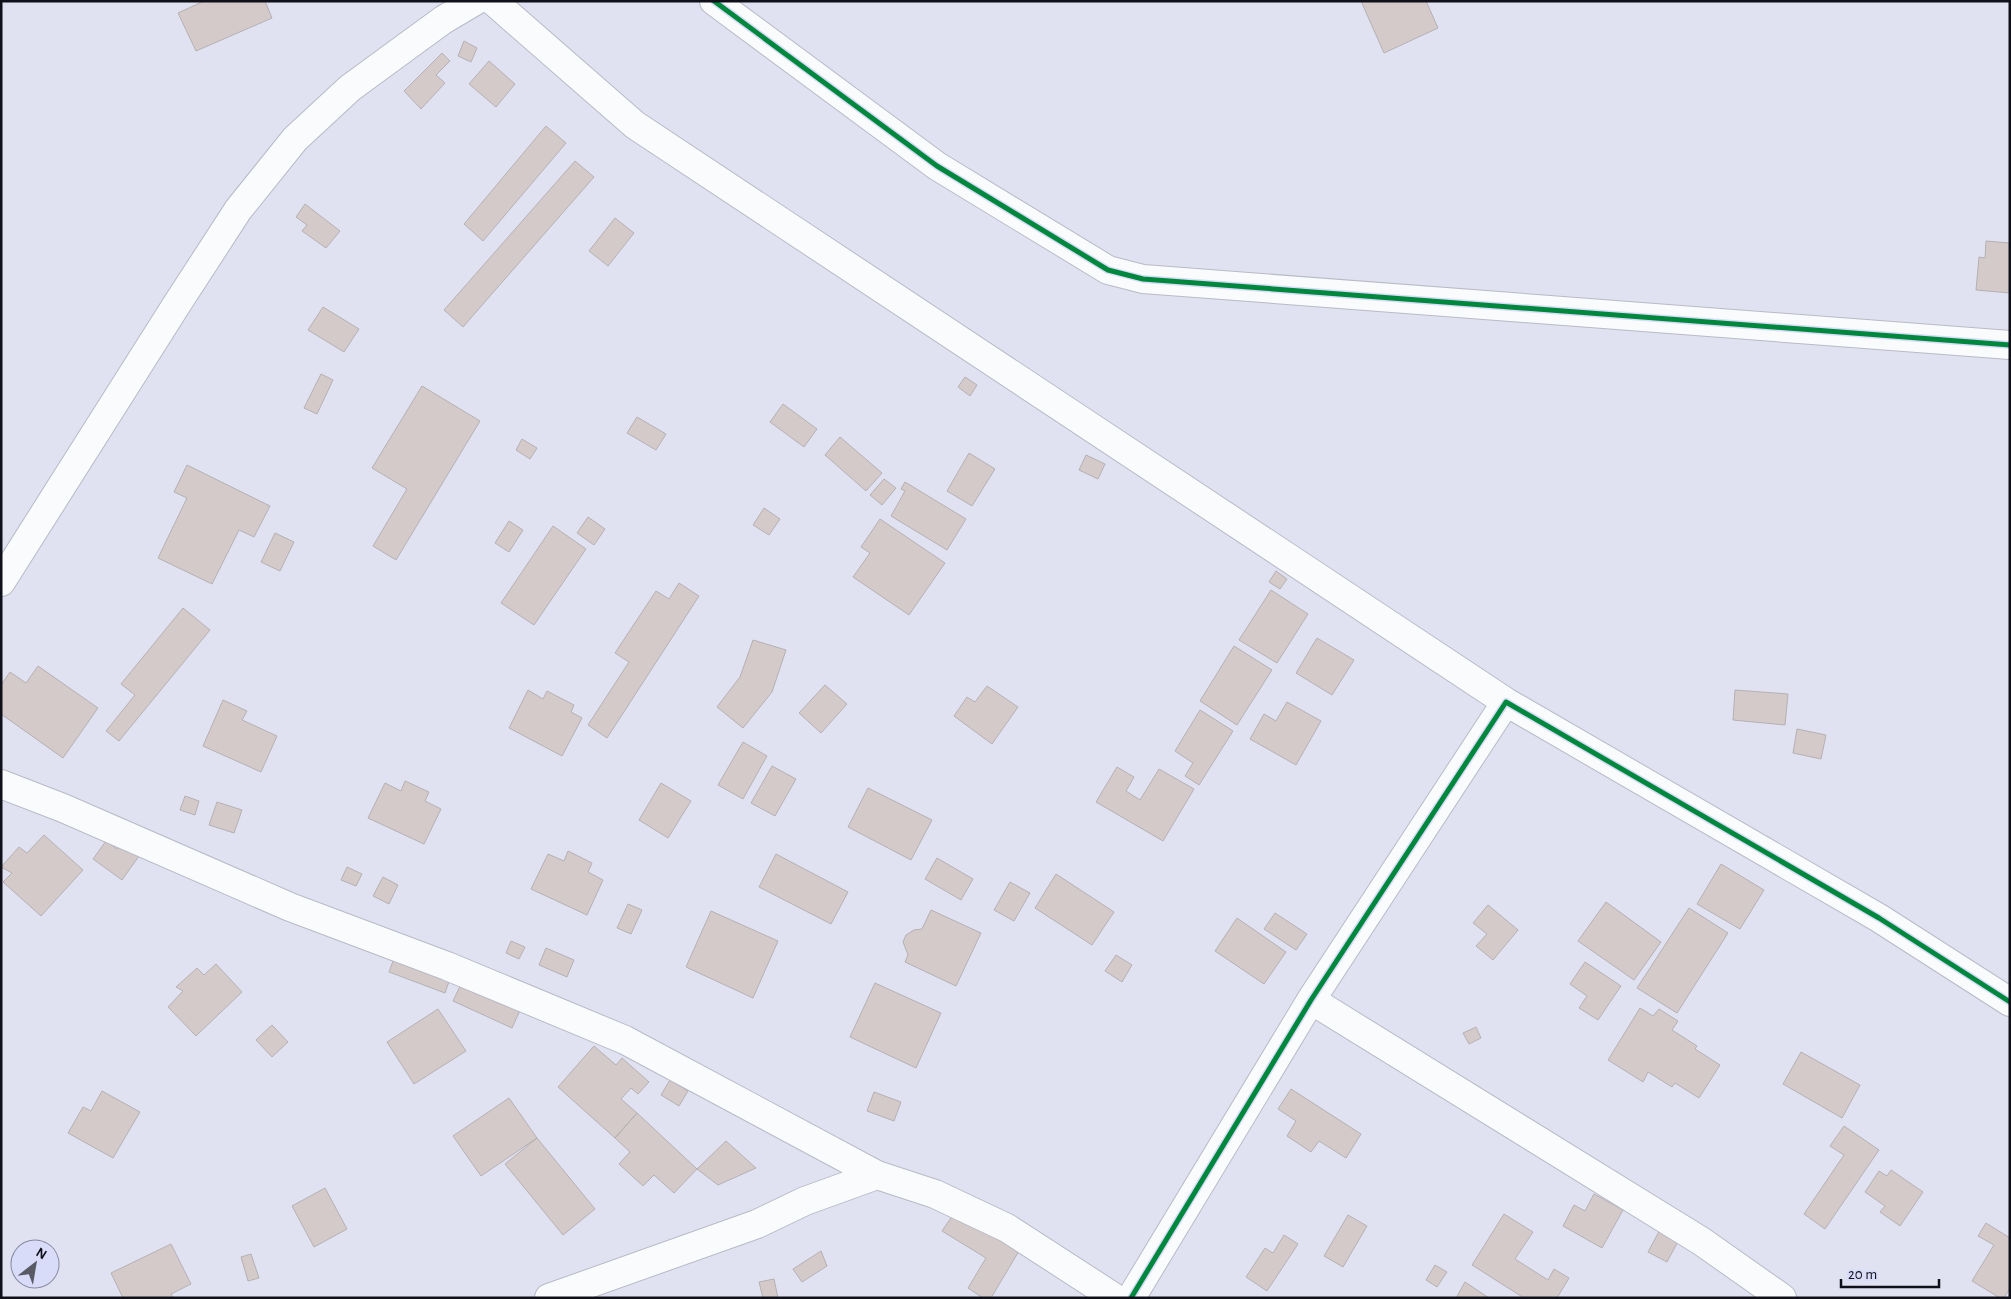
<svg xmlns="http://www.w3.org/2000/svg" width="2011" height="1299" font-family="'Alegreya Sans',sans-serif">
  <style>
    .building { fill: #d4cac9; stroke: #b5b0b4 }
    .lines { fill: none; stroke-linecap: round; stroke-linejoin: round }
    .minor-casing { stroke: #b8bac6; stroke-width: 30 }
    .minor { stroke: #fafbfd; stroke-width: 28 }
    .cycleway-casing { stroke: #d8dcf9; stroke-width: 8 }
    .cycleway { stroke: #00873e; stroke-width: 5 }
  </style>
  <rect width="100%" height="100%" fill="#e0e2f1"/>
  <path class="building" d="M204,1H265L272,18L196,51L178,13Z
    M1361,1H1426L1438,28L1384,53Z
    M464,41L477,48L471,62L458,56Z
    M442,53L450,61L436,75L445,83L421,109L404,91Z
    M489,61L515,84L496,107L469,84Z
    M546,126L566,143L483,241L464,224Z
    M575,161L594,177L463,327L444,310Z
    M305,204L340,231L326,248L302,231L307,225L296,217Z
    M615,218L634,233L608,266L589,251Z
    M1986,241L2010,243V293L1976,290L1979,257L1985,258Z
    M323,307L359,329L344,352L308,330Z
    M321,374L333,380L317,414L304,408Z
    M965,377L977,385L970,396L958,387Z
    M422,386L480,421L396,560L373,546L407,489L372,468Z
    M783,404L817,429L804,447L770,422Z
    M637,417L666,434L656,450L627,433Z
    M840,437L882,473L866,491L825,455Z
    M522,439L537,448L530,459L516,450Z
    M969,453L995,469L972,506L947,491Z
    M1086,455L1105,464L1098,479L1079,470Z
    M187,465L270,506L254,537L239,530L212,584L158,558L187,498L174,492Z
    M884,479L896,488L882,505L870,495Z
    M905,482L966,519L947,550L891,516L905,491L901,489Z
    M764,508L780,519L769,535L753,525Z
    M588,517L605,529L594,545L577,533Z
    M880,519L945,563L909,615L853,577L870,553L861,547Z
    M509,521L523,530L509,552L495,543Z
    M553,526L586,549L534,625L501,603Z
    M275,533L294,542L280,571L261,562Z
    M1276,571L1287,579L1280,589L1269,582Z
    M679,583L699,596L607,738L588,725L629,662L615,653L656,591L669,599Z
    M1271,590L1308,614L1277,663L1239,640Z
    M183,608L210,630L119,741L106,731L135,695L121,684Z
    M1317,638L1354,660L1332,695L1296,673Z
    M753,640L786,650L772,692L743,728L717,707L740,677Z
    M1234,646L1272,670L1237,725L1200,701Z
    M38,666L98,708L63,758L1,714V685L10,672L26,683Z
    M825,685L847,704L821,733L799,713Z
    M987,686L1018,707L992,744L954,716L967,697L975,702Z
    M528,690L543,699L547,691L574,705L571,712L582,718L562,756L509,728Z
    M1735,690L1788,694L1785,725L1733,720Z
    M223,700L247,711L242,720L277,736L261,772L203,746Z
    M1287,702L1321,721L1296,765L1250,739L1264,714L1276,721Z
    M1200,710L1233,731L1199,785L1185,776L1193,763L1175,751Z
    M1797,729L1826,735L1821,759L1793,753Z
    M743,742L767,756L743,799L718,785Z
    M772,766L796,779L775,816L751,803Z
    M1117,767L1134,777L1126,791L1140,800L1159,769L1194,789L1163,841L1096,802Z
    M405,781L429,792L425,801L441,809L424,844L368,818L385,783L401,791Z
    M661,783L691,801L668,838L639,820Z
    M868,788L932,820L911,860L848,827Z
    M185,796L199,801L195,815L180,810Z
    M217,802L242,810L234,833L209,825Z
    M44,835L83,870L41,916L3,882L12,873L1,867L19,847L27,853Z
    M106,841L117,849L121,843L139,856L122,880L93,859Z
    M568,851L592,863L588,872L603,880L587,915L531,889L548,854L564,861Z
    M776,854L848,892L831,924L759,887Z
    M937,858L973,879L961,900L925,879Z
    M1721,864L1764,890L1740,929L1697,904Z
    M347,867L362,874L356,886L341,880Z
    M1056,874L1114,912L1092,945L1035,908Z
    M383,877L398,885L389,904L373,896Z
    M1010,882L1030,893L1014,921L994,910Z
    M1606,902L1661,942L1634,980L1578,941Z
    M628,904L642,910L631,934L617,928Z
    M1488,905L1518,930L1493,960L1476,946L1487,934L1473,923Z
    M1689,908L1728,933L1677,1013L1637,988Z
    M931,910L981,933L956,986L905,962L908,955L903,942L906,935L914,930L922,929Z
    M711,911L778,941L753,998L686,967Z
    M1275,913L1307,934L1296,950L1264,929Z
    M1237,918L1286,952L1264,984L1215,951Z
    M511,941L525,947L519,959L506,953Z
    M546,948L574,960L567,977L539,965Z
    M396,953L452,973L445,993L389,972Z
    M1116,955L1132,965L1122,982L1105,971Z
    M1585,962L1621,986L1598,1020L1579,1008L1587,996L1570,984Z
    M216,964L242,992L196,1036L168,1007L183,991L176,987L197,968L204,975Z
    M463,980L522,1006L512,1028L453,1001Z
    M875,983L941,1013L916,1068L850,1037Z
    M1640,1008L1653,1016L1659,1009L1678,1021L1672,1030L1697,1046L1695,1049L1720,1065L1699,1098L1675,1083L1672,1087L1648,1072L1643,1082L1608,1060Z
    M438,1009L466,1051L414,1084L387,1042Z
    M272,1025L288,1042L272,1057L256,1040Z
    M1476,1027L1481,1038L1469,1044L1463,1033Z
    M594,1046L616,1065L622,1058L649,1082L638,1094L631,1088L621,1099L637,1113L615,1138L558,1087Z
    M1801,1052L1860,1085L1842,1118L1783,1084Z
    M670,1080L688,1091L679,1106L661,1095Z
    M1291,1089L1361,1134L1346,1158L1319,1141L1311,1152L1287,1136L1296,1121L1278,1109Z
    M102,1091L140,1112L113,1158L68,1133L83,1107L91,1111Z
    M874,1092L901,1102L894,1121L867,1111Z
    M509,1098L537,1138L481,1176L453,1136Z
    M637,1113L697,1169L674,1193L654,1175L643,1186L619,1164L630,1152L615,1138Z
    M1844,1126L1879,1150L1825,1229L1804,1214L1844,1155L1830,1146Z
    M537,1138L595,1209L563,1235L505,1164Z
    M726,1141L756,1168L718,1185L697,1169Z
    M1891,1170L1923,1192L1900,1226L1880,1212L1885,1206L1865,1192L1879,1171L1887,1176Z
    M325,1188L347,1229L314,1247L292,1206Z
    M1594,1194L1623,1210L1602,1248L1563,1226L1574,1205L1585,1211Z
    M955,1212L1019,1251L991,1298H983L968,1288L986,1258L942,1231Z
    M1504,1214L1533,1232L1515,1259L1548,1280L1554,1269L1569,1278L1557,1298H1524L1472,1265Z
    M1348,1215L1367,1226L1343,1267L1324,1256Z
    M1986,1223L2010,1238V1288L2004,1298H2000L1972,1281L1994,1245L1978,1236Z
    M1662,1226L1681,1236L1667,1262L1648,1252Z
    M1284,1235L1298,1244L1267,1291L1246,1277L1265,1248L1273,1253Z
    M171,1244L191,1284L171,1294L173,1298H123L111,1273Z
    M821,1251L827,1266L802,1282L793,1269Z
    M251,1254L259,1278L248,1281L241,1257Z
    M1435,1265L1447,1272L1437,1287L1426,1280Z
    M774,1279L778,1298H763L759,1282Z
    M1465,1282L1489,1298H1456Z"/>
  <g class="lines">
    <g class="minor-casing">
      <path id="minor" d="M493,1L635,125L1506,702
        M714,1L937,166L1108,270L1143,279L2010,345
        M1,582L177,304L238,210L295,139L350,88L443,20L475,1
        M1,784L63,808L290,907L447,966L625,1040L877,1175L935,1194L1007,1228L1115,1298
        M1311,1000L1701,1241L1782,1298
        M549,1298L757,1224L805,1201L877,1175
        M1131,1298L1311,1000L1506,702L1879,918L2010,1002"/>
    </g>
    <use href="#minor" class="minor"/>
    <g class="cycleway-casing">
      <path id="cycleway" d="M714,1L937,166L1108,270L1143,279L2010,345
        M1131,1298L1311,1000L1506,702L1879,918L2010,1002"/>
    </g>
    <use href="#cycleway" class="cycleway"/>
  </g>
  <rect width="2011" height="1299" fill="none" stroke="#0f101a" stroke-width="5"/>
  <g transform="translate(35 1264) rotate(31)"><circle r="24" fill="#d8dcf9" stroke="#888aa0"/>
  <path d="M0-4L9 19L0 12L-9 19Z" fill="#585a65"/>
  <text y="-8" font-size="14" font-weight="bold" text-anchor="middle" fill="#0f101a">N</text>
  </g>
  <path d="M1841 1279v8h98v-8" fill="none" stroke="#0f101a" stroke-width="2.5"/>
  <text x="1848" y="1279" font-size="15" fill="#0f101a" stroke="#d8dcf9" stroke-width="4" paint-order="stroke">20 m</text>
</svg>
